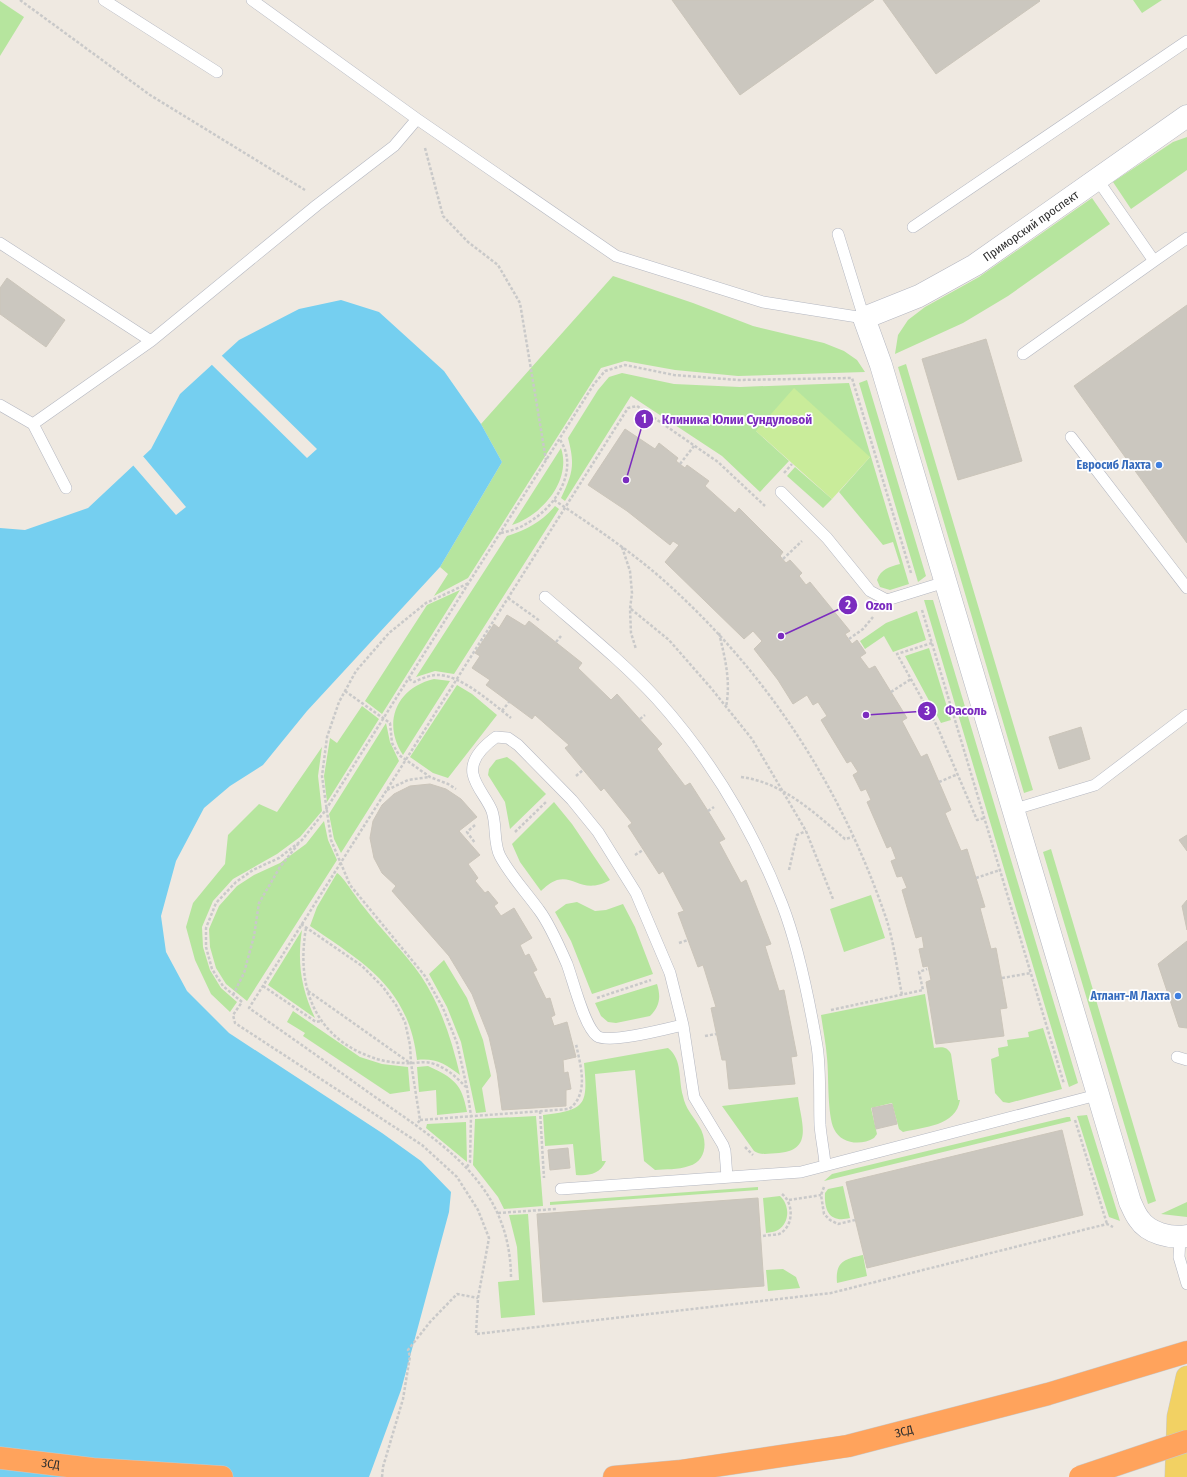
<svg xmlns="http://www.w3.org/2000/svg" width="1187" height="1477" font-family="'Fira Sans Condensed',sans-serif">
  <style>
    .green { fill: #b6e59e }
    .pitch { fill: #c9ec9a }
    .water { fill: #75cff0 }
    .pier { fill: #efe9e1 }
    .building { fill: #cbc7bf; stroke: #cbc5ba }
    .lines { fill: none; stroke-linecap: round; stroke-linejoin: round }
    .lane-casing { stroke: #b4b7c1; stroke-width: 12 }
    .street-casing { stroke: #b4b7c1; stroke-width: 23 }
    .primary-casing { stroke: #c9c9c9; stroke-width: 23 }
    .highway-casing { stroke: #c9c9c9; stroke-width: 23 }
    .path { stroke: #c9c9c9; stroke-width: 2.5; stroke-dasharray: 3 2; stroke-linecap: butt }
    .lane { stroke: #fff; stroke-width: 11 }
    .street { stroke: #fff; stroke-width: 22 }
    .primary { stroke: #f2d163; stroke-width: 22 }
    .highway { stroke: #ffa35c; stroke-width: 22 }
    .highway-bridge-casing { stroke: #c9c9c9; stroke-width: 23; stroke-linecap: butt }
    .highway-bridge { stroke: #ffa35c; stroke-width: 22 }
    .shop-dot { fill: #3f7fe0; stroke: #fff; stroke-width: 1.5 }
    .labels { text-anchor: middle; stroke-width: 3.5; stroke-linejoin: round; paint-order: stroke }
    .street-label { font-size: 12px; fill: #2e2e2e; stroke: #fff }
    .shop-label { font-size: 12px; font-weight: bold; fill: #366cbe; stroke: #fff; text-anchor: end }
    .leader { fill: none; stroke: #7b2cbf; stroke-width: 1.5 }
    .callout-dot { fill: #7b2cbf; stroke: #fff; stroke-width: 1.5 }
    .mark-label { font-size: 12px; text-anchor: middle; font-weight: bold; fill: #fff }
    .callout-label { font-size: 13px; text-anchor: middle; font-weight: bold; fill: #7b2cbf; stroke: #fff; stroke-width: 3.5; stroke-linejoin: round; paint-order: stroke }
  </style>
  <rect width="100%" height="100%" fill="#efe9e1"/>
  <path class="green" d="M1133,0H1162L1142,13Z
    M0,1L24,17L0,56Z
    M1187,137V170L1131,209L1113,182L1173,142Z
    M1092,198L1110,224L1008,296L963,323L895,354L898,335L908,320L925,307L979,277Z
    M613,276L693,303L753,326L824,343L844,351L857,360L865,372L738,376L675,370L625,361L601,368L468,578L434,596L448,574L440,567L502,462L481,424Z
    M906,364L1033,790L1024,793L898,367Z
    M622,373L674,384L740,387L849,383L909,584L890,590L880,587L877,580C881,569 889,567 900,564L893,542L883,545L839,492L870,457L756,431L789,461L760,492L722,456L631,396L565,501L561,498C573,473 575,465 568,438L598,390L609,377Z
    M867,380L926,576L918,582L859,383Z
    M561,448C572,481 541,516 512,525Z
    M795,467L832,499L823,508L787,476Z
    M555,506L559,509L454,674L435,671L416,677L507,536C526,530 542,522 555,506Z
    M460,590L382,714L365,701L427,605Z
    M924,600H933L1078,1083L1069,1087Z
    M917,611L926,640L893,652L884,636L865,649L860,641L886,623Z
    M929,648L951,720L941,723L905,656Z
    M434,679L450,681L403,755C382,723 396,688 434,679Z
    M457,685L472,694L497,715L448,778L433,773L410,757Z
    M362,706L379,719L327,802L324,776L330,738L337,743Z
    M386,723L390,742L399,761L341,853L334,839L329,814Z
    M322,747L318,776L322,811L300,837L277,854L233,879L213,901L202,927L203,947L210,970L221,988L237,1002L230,1012L211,994L195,960L186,927L193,903L225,864L228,835L259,804L277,812Z
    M507,757L514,762L546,794L510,829L505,802L488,775L489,769L496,760Z
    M554,802L572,824L610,880C583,895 575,875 557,880C551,882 545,887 541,891L520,862L512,844Z
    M324,821L328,840L337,860L247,1001L226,984L216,968L210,947L209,929L219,906L237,886L254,875L280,863L306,844Z
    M1051,849L1156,1201L1148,1204L1043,852Z
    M337,873C343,876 357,899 363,906C381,930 404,951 421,976C441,1006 452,1041 460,1075C445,1064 436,1058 417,1060C409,988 364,963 310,926L317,907Z
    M871,895L885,938L844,952L830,909Z
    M577,902L595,911L606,910L623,904L635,927L653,974L592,994L571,941L555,912L566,904Z
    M302,930C297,962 301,989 315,1018L268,985Z
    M444,960L467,998L483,1040L491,1076L482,1088L486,1112L476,1113L461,1042L447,1007L429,974Z
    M657,984C661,997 660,1006 650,1016L616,1023L608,1022L601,1016L595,1003Z
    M925,994L934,1048C941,1047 947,1046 951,1054L958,1100H960C956,1126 924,1127 903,1132L899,1129L892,1103L871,1108L877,1134L874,1138C861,1146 841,1144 834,1129C827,1114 829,1076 827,1058C826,1044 823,1029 821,1015Z
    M293,1011L360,1057L382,1064L408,1067L410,1091L390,1094L303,1036L305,1033L287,1022Z
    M1043,1028L1062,1089L1009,1103L1003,1102L995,1093L991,1059L999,1056L998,1048L1008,1046L1007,1040L1029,1037L1028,1032Z
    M668,1048C683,1060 678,1079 683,1096C685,1108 693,1116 699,1126C708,1140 707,1161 689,1166C678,1170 665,1169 655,1170L644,1161L635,1070L595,1074L602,1161H606C600,1174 589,1176 576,1175L573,1144L545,1146L543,1115C586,1110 588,1105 584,1063Z
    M428,1066C454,1078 462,1084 467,1112L437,1115L436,1090L419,1092L417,1067Z
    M798,1097C801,1122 814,1150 779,1153C770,1153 761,1156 754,1151L722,1106Z
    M1087,1115L1120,1221L1109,1217L1077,1116Z
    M536,1116L543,1206L504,1209L498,1197L473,1165L475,1119Z
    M1067,1117H1070L1071,1121L824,1181L832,1174Z
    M466,1122L467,1162L426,1128L427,1124Z
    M843,1186L850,1218C830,1223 824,1211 825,1193L828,1189Z
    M758,1187V1190L550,1205V1202Z
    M780,1196C790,1205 790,1223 778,1230C775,1232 770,1232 766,1233L763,1198Z
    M1187,1202V1217L1161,1214Z
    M528,1214L535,1315L501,1318L498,1282L519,1280L517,1247L509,1215Z
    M863,1255L867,1276L837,1283C835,1261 845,1259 863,1255Z
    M783,1269L796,1277L800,1288L768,1291L766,1270Z"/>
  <path class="pitch" d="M794,388L870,457L832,499L756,431Z"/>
  <path class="water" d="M341,300L379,312L444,371L481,424L502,462L440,567L307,711L263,765L230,786L204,808L176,861L161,916L166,952L187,991L229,1033L382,1133L421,1161L451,1192L449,1212L401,1390L369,1477H0V528L25,530L88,508L151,449L180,394L239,340L299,309Z"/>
  <path class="pier" d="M220,354L317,449L307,458L210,363Z
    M142,455L186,507L176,515L132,464Z"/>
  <path class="building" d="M672,0H874L740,95Z
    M883,0H1039L1040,1L936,74Z
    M7,278L65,320L46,347L0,314V288Z
    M1187,305V543L1074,386Z
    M986,339L1022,461L958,480L922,359Z
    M625,429L655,449L659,443L678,458L676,461L685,468L687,465L709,481L705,486L735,513L739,508L783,552L780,556L786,563L790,560L802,573L799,576L806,585L810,582L850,631L845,634L852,644L857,640L866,653L860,657L869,669L875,666L907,718L902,721L921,757L927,754L951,810L945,813L961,851L967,849L985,907L980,908L991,949L996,948L1007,1008L1000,1009L1004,1036L936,1044L926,982L931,980L928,966L923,967L919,949L924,948L922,936L916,938L902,890L907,888L902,876L897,877L891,861L896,859L891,846L887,848L867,802L871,800L866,789L861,791L853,775L858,772L851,761L847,763L821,720L827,716L818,702L813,705L807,695L793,704L778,680L754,649L762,641L753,631L744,639L665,562L679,545L673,541L670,545L627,511L588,485Z
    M507,615L525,626L529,621L582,663L578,668L611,700L617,694L662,744L657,749L685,786L690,783L708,811L725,839L719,842L741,883L746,880L771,944L765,946L779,991L784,990L797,1056L791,1057L795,1084L729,1089L726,1060H722L711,1008L716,1007L703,965L698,967L678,913L684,911L663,871L659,874L628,826L632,823L604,788L601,791L565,748L569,745L535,715L532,719L486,685L490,680L472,668L480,656L475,653L494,624L499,628Z
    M1081,727L1090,759L1059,769L1049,737Z
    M430,784L446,789L461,799L477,817L459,831L480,855L468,864L478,878L475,881L485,893L488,891L498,903L494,906L501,916L514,908L532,938L520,945L525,956L529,954L537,970L533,972L546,999L550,998L555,1015L551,1017L554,1026L567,1022L576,1057L563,1060L564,1073L568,1072L571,1089L566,1090V1106L502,1110L497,1073L489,1037L472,994L449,956L392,891L396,886L382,873L374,858L370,838L373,821L382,805L394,794L410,786Z
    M1187,835V851L1179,840Z
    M1187,900V930L1182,906Z
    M1187,941V1028L1179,1027L1158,964Z
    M892,1104L897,1124L876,1129L872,1108Z
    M1062,1130L1083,1215L867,1268L846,1182Z
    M568,1148L570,1168L550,1170L548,1150Z
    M758,1198L764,1286L543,1302L537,1214Z"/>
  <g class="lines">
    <g class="lane-casing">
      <path id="lane" d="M104,0L217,72
        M252,0L417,119L616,256L763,302L864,318L838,234
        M1097,179L1154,261L1187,238
        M913,227L1187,41
        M0,243L151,341
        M1023,354L1154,261
        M0,405L33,424L66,488
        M33,424L151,341L317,205L394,146L417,119
        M1071,437L1187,588
        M781,492L827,538L870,591L887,600L945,582
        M545,597C583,630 623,662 657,699C711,759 753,830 782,904C799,948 809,999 817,1046C821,1071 819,1099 820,1125C821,1138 824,1151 825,1164
        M1012,810L1095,785L1187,715
        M683,1025C666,1029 609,1044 597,1036C584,1026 573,980 567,964C560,948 549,923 539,910C526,892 510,875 500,856C493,842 497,826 492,811C487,798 476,788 473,774C470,758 485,745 496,737L508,738L518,745L572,800L598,832L636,893L670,973L683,1025L694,1097L723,1145L725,1151L727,1177
        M1177,1057L1187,1060
        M561,1189L801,1172L1097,1095
        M1180,1238L1179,1257L1187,1284"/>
    </g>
    <g class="street-casing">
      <path id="street" d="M1187,116L975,265L919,296L864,318L881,365L1130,1202C1133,1208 1135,1214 1139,1219C1148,1233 1171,1239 1187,1236"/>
    </g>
    <g class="primary-casing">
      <path id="primary" d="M1176,1477L1178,1417L1187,1377"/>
    </g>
    <g class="highway-casing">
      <g id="highway">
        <path id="s1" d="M0,1458L93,1469L222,1477"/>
        <path id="s2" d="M614,1477L681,1471L848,1446L1048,1394L1187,1352"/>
      </g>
    </g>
    <path class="path" d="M20,0L150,95L305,190
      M425,148L443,216L468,242L498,265L520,303L546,460
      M680,464L694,446
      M784,473L792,464
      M554,500C594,527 634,553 670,586C770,677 842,789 886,918C894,942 897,970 902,995
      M501,533C509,531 518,529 524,525C549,512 573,483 566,453C565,448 562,444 560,439
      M622,547L630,571L632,593L630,609L631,633L636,649
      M783,559L802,541
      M911,573L852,378L738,380L674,375L625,365L605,371L594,384L325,811L302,840L279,858L253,870L236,882L216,903L206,928V947L212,969L223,986L242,1002L233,1015L235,1023L422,1145L457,1177L478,1210L489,1238L478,1298L476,1334L831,1293L1107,1224L1113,1227
      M508,598L540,621
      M631,609L669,640L711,688L752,739L806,831L833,899
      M922,610L1064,1084
      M719,633C725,658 731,681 726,707
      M849,639L863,629L873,617
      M556,642L561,636
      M932,643L897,654L937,726L977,820L985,818
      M409,679L414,682C421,679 429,675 437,675C460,674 493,704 511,718
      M345,691L390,723L392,743L399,755L430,777L448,784L456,789
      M891,692L911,679
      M502,711L509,702
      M640,719L645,715
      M576,776L583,770
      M741,777C782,782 815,813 845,839L853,837
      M939,782L958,774
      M387,790L408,780L429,777
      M708,811L714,807
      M475,825L467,832L475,843
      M515,832L546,802
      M635,855L643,850
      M789,870L797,835L806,831
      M976,878L1000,870
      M301,924L362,966L383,987L396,1005L405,1022L410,1045L411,1063L420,1120L416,1125
      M306,928C296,986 314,1038 374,1058C382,1061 395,1063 404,1063C413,1064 423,1061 431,1063C446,1067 456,1077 466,1087
      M679,943L688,940
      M1002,978L1031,973
      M263,986L316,1022L322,1021
      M308,991L410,1063
      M233,995L244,973L254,936L259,903L280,867L299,843
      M597,998L651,980
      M831,1010L923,990L919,972L927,969
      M705,1036L716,1034
      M540,1111L544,1178
      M420,1120L569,1109C590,1094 580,1064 576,1044
      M1075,1120L1107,1224
      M745,1147L753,1155
      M467,1167L470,1162L471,1116L467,1088L457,1043L443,1008L425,976L350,885L331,840L322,776L327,737L339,702L356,671L389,633L426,603L469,583
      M824,1187L821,1195L824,1214L830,1220L838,1224L855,1220
      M789,1200L821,1195
      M498,1213L556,1209
      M763,1236C768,1235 774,1235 779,1234C794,1227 794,1203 782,1194
      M511,1277C510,1181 438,1141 368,1092C329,1064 289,1036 249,1008L628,408L637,406L718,462L765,506
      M382,1477L383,1467L403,1399L410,1356L408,1350L430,1322L457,1294L478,1298"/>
    <use href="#lane" class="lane"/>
    <use href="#street" class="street"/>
    <use href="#primary" class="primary"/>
    <use href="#highway" class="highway"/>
    <g class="highway-bridge-casing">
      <path id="highway-bridge" d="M1080,1477L1187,1441"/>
    </g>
    <use href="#highway-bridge" class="highway-bridge"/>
  </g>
  <g class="shop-dot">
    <circle cx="1159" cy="465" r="4"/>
    <circle cx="1178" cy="996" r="4"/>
  </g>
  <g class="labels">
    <g class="street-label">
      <text transform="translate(1031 226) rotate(-35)" y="4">Приморский проспект</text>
      <text dy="4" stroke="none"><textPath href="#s2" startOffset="294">ЗСД</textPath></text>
      <text dy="4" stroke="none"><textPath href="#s1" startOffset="51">ЗСД</textPath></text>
    </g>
    <g class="shop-label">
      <text x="1151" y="469">Евросиб Лахта</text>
      <text x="1170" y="1000">Атлант-М Лахта</text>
    </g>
  </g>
  <path class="leader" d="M626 480L644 419M781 636L848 605M866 715L927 711"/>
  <g class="callout-dot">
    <circle cx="626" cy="480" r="4"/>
    <circle cx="781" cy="636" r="4"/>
    <circle cx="866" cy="715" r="4"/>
    <circle cx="644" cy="419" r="10"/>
    <circle cx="848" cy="605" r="10"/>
    <circle cx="927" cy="711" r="10"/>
  </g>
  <g class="mark-label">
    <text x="644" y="423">1</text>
    <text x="848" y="609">2</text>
    <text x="927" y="715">3</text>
  </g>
  <g class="callout-label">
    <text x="737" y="424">Клиника Юлии Сундуловой</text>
    <text x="879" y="610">Ozon</text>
    <text x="966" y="715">Фасоль</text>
  </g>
</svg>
